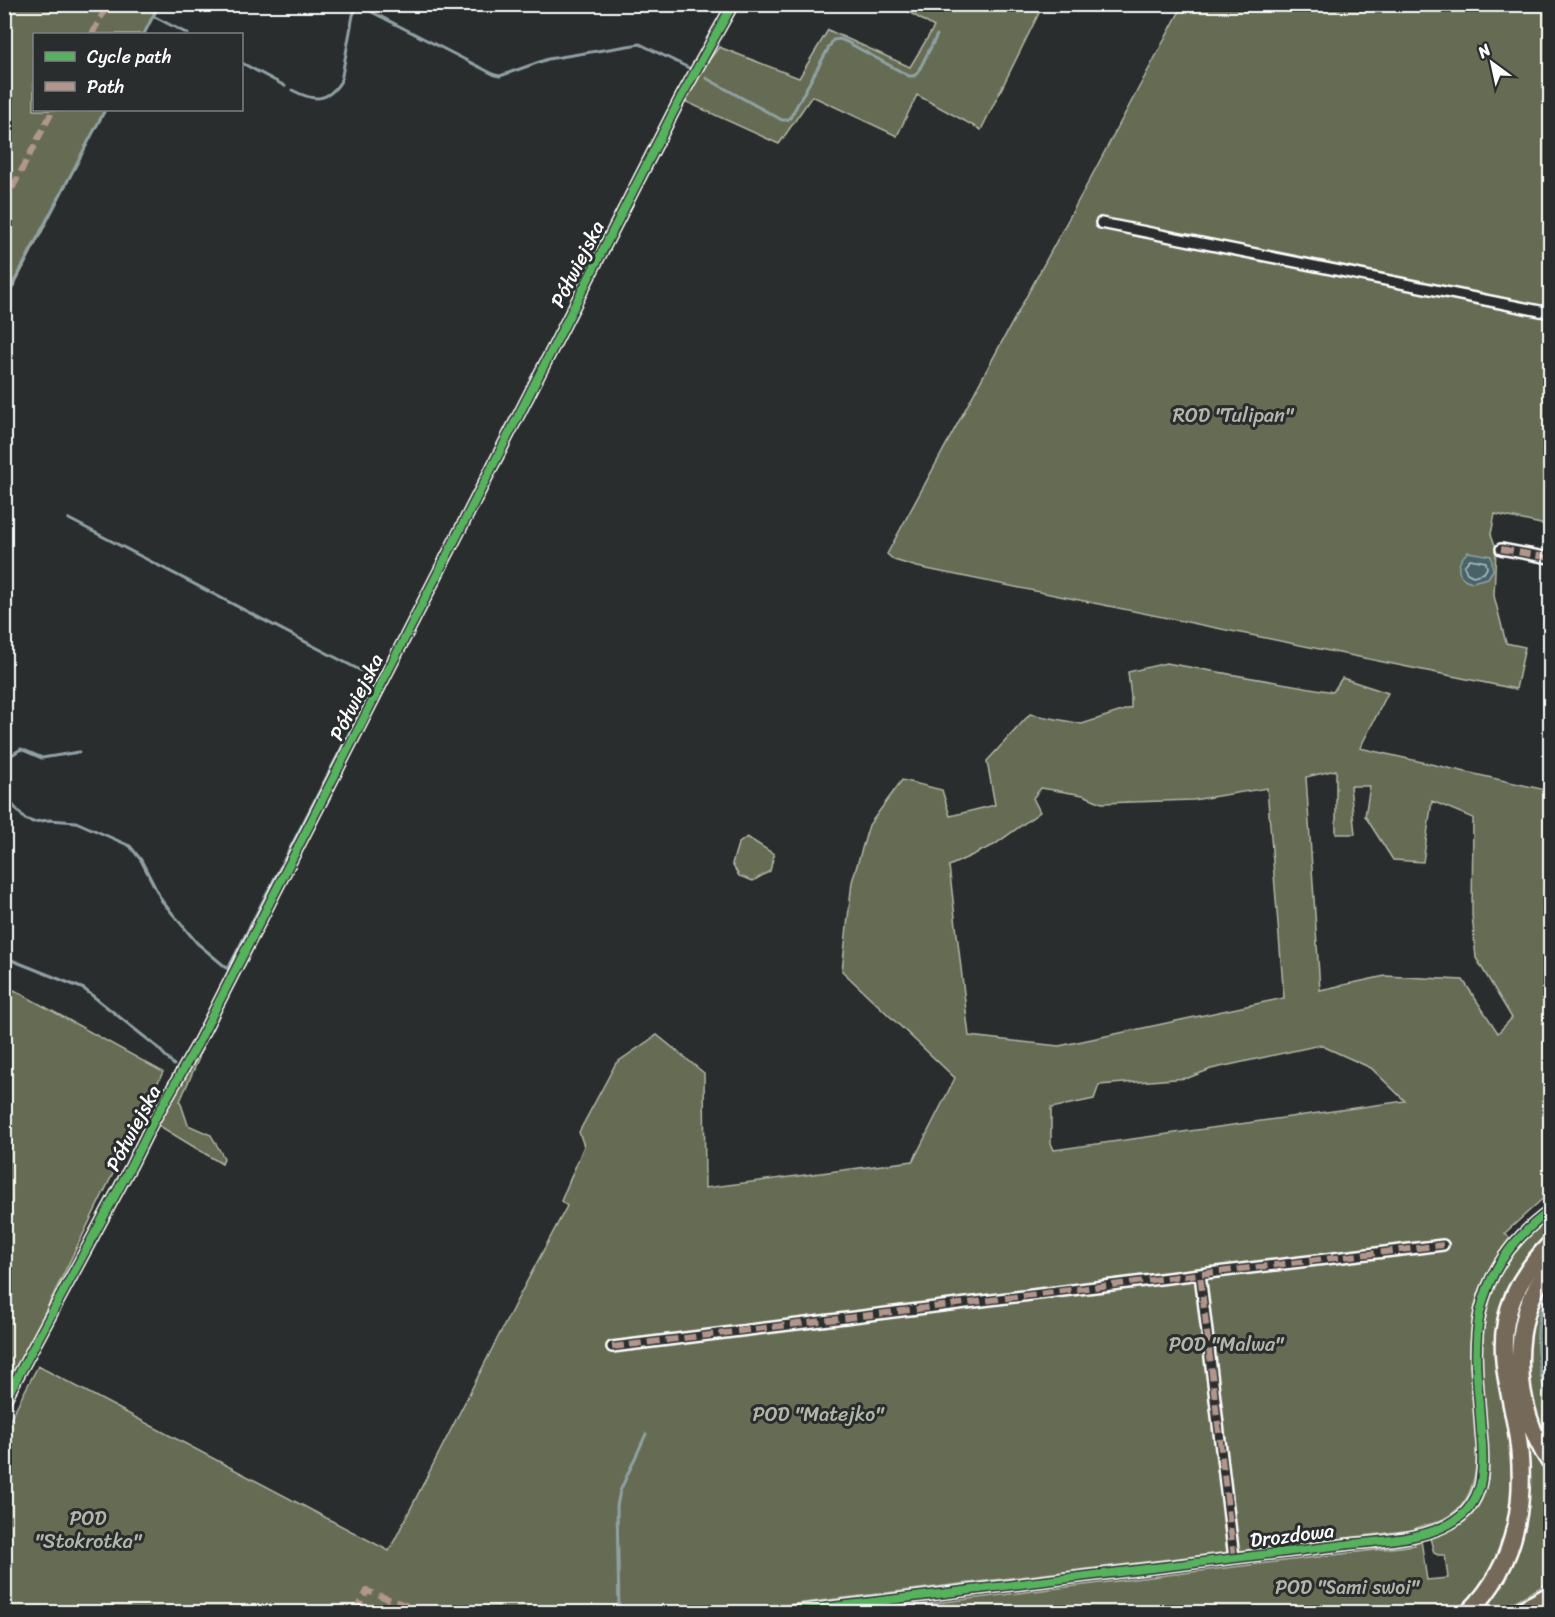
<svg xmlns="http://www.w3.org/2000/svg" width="1555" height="1617" font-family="Sriracha,sans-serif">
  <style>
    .green { fill: #666c52; stroke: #b2b6a8; stroke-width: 1.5; fill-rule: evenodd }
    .water { fill: #466369; stroke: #90a1a5; stroke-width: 1.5 }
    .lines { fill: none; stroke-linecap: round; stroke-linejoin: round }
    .shore { stroke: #b5c1c3; stroke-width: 1.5 }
    .stream { stroke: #90a1a5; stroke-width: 3 }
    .street-casing { stroke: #fff; stroke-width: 14 }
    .highway-casing { stroke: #fff; stroke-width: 21 }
    .street { stroke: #2a2d2e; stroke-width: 9 }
    .highway { stroke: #746a5a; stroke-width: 16 }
    .quiet { stroke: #b2968c; stroke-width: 6; stroke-dasharray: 12 6; stroke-linecap: butt }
    .cycleway-casing { stroke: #2a2d2e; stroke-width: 11 }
    .cycleway { stroke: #56b35d; stroke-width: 8 }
    .labels { text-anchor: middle; stroke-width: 6; stroke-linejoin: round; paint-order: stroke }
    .street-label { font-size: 20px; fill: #fff; stroke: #2a2d2e }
    .park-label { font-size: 20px; fill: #b2b6a8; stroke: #2a2d2e }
  </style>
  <rect width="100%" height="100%" fill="#2a2d2e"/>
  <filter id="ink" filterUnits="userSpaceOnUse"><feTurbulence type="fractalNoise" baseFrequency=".0167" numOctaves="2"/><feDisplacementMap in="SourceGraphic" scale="12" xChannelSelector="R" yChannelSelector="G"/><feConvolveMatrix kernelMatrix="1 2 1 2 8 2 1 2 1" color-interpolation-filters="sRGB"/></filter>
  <g filter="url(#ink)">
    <path class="green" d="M12,5H160L144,34H34V110H105L5,303L4,20Z
      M897,5H1043L981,130L917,95L897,136L812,96L779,144L680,99L719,47L799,78L828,30L910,67L934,27Z
      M1183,5H1550V526L1495,514L1491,534L1496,548L1494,596L1506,643L1525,647L1516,689L917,567L894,560L887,554L1089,181Z
      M1166,663L1333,692L1342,678L1388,693L1360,748L1550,791V1192L1505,1233L1510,1238C1497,1255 1485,1274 1478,1294C1472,1314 1470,1341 1470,1362C1471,1404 1490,1471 1461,1506C1454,1513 1443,1520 1434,1523C1427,1525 1418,1526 1413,1530L727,1612H500L498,1606L448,1612H5V1429L38,1366L389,1551L516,1302L567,1206L561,1201L584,1146L579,1132L616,1063L657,1035L704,1073L705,1188L913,1161L955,1078L842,971L852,882L869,825L902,780L942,790L950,816L995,805L987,761L1030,714L1082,724L1131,708V697L1128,672ZM1336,770V834H1355L1350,786H1370L1365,816L1393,860L1423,862L1432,801L1473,818L1472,914L1476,958L1512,1018L1498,1033L1463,980L1385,976L1320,990L1306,777ZM1041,788L1083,795L1102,803L1193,800L1267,788L1284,998L1059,1046L969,1036L949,866L994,845L1040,812L1033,798ZM1320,1045L1371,1068L1405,1101L1054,1150L1051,1143V1108L1094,1099L1099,1085L1188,1078L1211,1069Z
      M747,837L774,854L770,871L753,881L739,876L732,864L738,844Z
      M5,985L163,1072L5,1393Z
      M197,1045L202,1046L199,1058L180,1101L188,1125L211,1135L224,1158L222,1164L153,1122Z
      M1550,1216V1237L1507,1297L1510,1422L1516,1500L1502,1555L1462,1612H861L1415,1545L1414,1541L1421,1540L1427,1580L1448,1578L1445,1555H1438L1434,1553L1430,1538C1467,1527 1485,1509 1489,1471C1484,1368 1459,1290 1550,1216Z
      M1550,1253V1261L1516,1349L1550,1470V1582L1495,1612H1479L1500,1584L1516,1554L1510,1347L1515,1315L1522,1291Z
      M1550,1276V1453C1537,1423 1523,1373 1525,1340C1527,1323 1539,1299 1545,1282Z"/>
    <path class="water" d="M1468,552L1491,556L1493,570L1488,578L1472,582C1455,578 1455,563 1468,552Z"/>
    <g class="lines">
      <path class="shore" d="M1470,559L1486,562L1487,568L1484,573L1473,576L1467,573L1464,566Z"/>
      <path class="stream" d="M153,16L188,34
        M144,34L159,4
        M242,63L285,86
        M706,78L782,120H787L790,118L833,40L840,39L847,42L909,76H914L918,72L937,35
        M292,90C313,101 327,103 341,81L353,15L356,9L362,7L495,75L500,76L548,59L640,44L693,70
        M4,301L105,110
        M4,760L21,749L42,758L79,752
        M4,795L25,819L33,822L49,820L76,822L130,846L141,860L162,901L197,943L228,969L377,679L69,519
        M4,957L84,989L156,1046L174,1065
        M1550,1286C1529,1330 1538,1367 1550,1412
        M619,1612L617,1506L620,1491L646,1434"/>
      <g class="street-casing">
        <path id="street" d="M1101,223L1550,313
          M1501,549L1550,558
          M612,1347L1200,1274
          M4,1402L131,1166L153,1122L197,1045L680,99L733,4
          M1234,1558L1200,1274L1443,1245
          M789,1612L1343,1545C1377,1541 1429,1540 1457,1519C1469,1511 1476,1499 1480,1486C1484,1468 1483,1449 1481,1431C1479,1393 1472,1352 1480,1313C1489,1270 1515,1236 1550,1211"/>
      </g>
      <g class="highway-casing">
        <path id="highway" d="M1550,1268C1507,1318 1513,1409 1550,1462
          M1469,1612C1519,1563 1528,1493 1516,1426C1510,1392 1499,1357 1506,1322C1511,1293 1530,1265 1550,1244
          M1518,1612L1550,1595"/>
      </g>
      <use href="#street" class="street"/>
      <use href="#highway" class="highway"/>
      <path class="quiet" d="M92,34L108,4
        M4,204L53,110
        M1501,549L1550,558
        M612,1347L1200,1274
        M1234,1558L1200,1274L1443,1245
        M356,1612L367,1591L408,1606"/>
      <g class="cycleway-casing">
        <path id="cycleway" d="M4,1402L131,1166L153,1122L197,1045L680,99L733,4
          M789,1612L1343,1545C1377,1541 1429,1540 1457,1519C1469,1511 1476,1499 1480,1486C1484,1468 1483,1449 1481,1431C1479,1393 1472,1352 1480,1313C1489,1270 1515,1236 1550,1211"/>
      </g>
      <use href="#cycleway" class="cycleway"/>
    </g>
  </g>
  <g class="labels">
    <g class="street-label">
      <text transform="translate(577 264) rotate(-63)" y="7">Półwiejska</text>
      <text transform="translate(356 697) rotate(-63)" y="7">Półwiejska</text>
      <text transform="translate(133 1128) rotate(-62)" y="7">Półwiejska</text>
      <text transform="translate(1292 1535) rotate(-7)" y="7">Drozdowa</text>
    </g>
    <g class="park-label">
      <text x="1233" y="422">ROD "Tulipan"</text>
      <text x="1226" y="1351">POD "Malwa"</text>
      <text x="818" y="1421">POD "Matejko"</text>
      <text x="88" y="1525">POD<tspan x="88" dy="23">"Stokrotka"</tspan></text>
      <text x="1347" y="1594">POD "Sami swoi"</text>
    </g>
  </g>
  <rect width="1555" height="1617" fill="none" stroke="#2a2d2e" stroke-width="24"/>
  <rect x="12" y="12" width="1531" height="1593" fill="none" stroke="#fff" stroke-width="2" filter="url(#ink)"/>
  <rect x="33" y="33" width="210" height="78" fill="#2a2d2e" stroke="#7f8182" stroke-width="1.5"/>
  <rect x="45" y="52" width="30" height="9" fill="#56b35d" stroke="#7f8182" stroke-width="1.5"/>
  <text x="87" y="63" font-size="18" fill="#ffffff">Cycle path</text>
  <rect x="45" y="82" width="30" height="9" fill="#b2968c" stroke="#7f8182" stroke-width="1.5"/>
  <text x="87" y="93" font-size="18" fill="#ffffff">Path</text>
  <g transform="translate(1492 63) rotate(327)" stroke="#2a2d2e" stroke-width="4.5" paint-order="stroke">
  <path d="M0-4.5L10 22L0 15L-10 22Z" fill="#ffffff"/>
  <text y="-9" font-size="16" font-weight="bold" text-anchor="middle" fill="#ffffff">N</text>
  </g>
</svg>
